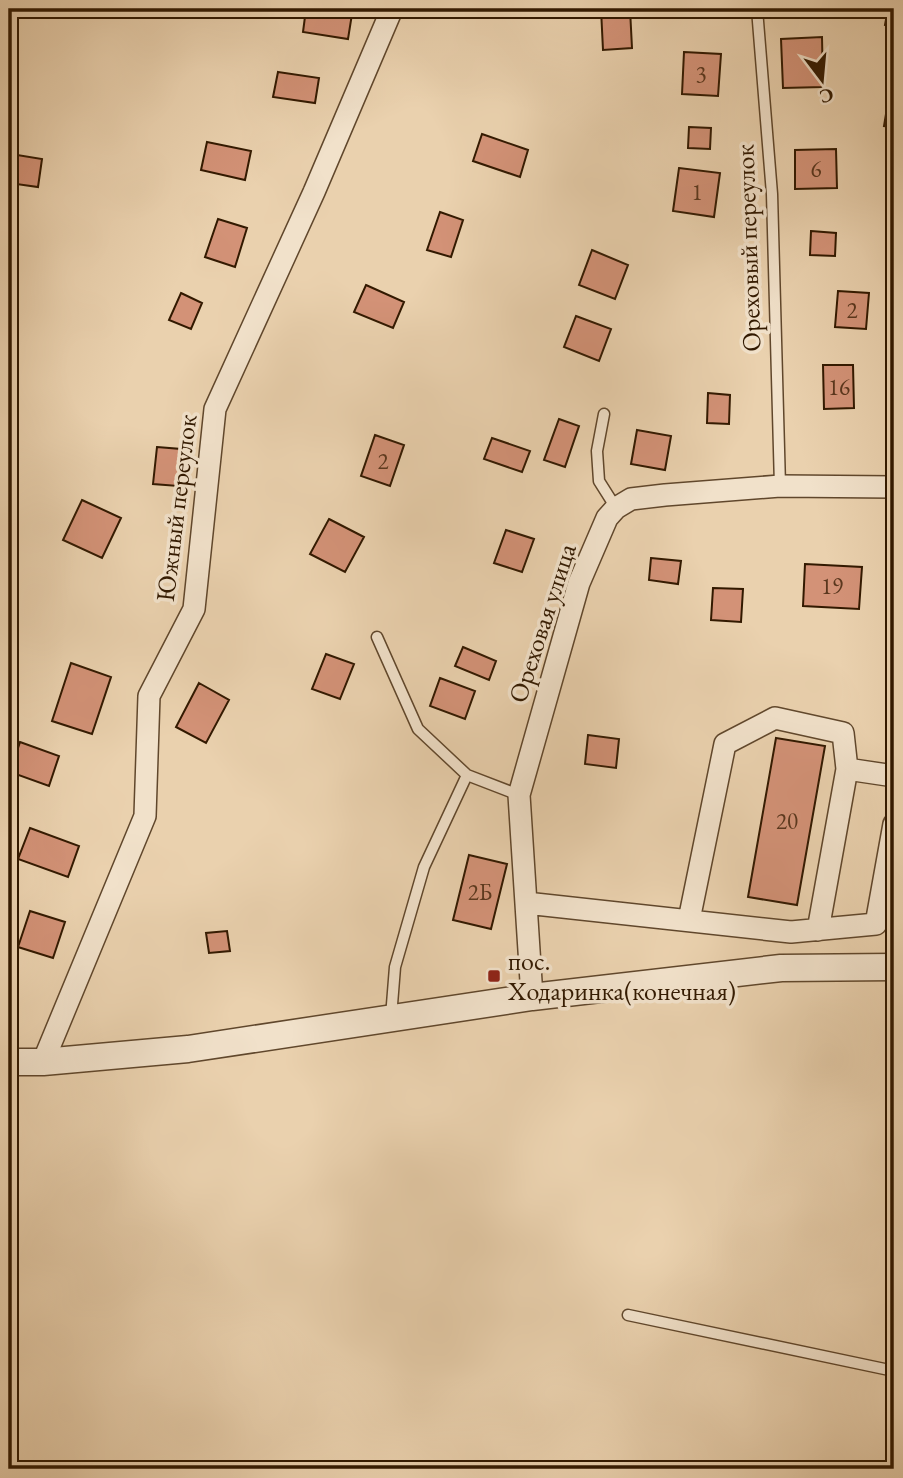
<svg xmlns="http://www.w3.org/2000/svg" width="903" height="1478" font-family="'EB Garamond',serif">
  <style>
    .building { fill: #d39277; stroke: #321900; stroke-width: 2 }
    .lines { fill: none; stroke-linecap: round; stroke-linejoin: round }
    .service-casing { stroke: #60472c; stroke-width: 13 }
    .minor-casing { stroke: #60472c; stroke-width: 24 }
    .tertiary-casing { stroke: #60472c; stroke-width: 29 }
    .service { stroke: #f1e1ca; stroke-width: 10 }
    .minor { stroke: #f1e1ca; stroke-width: 21 }
    .tertiary { stroke: #f1e1ca; stroke-width: 26 }
    .poi-dot { fill: #8f2418; stroke: #f1e1ca; stroke-width: 2.5 }
    .labels { text-anchor: middle; stroke-width: 7; stroke-linejoin: round; paint-order: stroke }
    .number-label { font-size: 23px; fill: #5a371e }
    .street-label { font-size: 26px; fill: #321900; stroke: #f1e1ca }
    .poi-label { font-size: 26px; fill: #321900; stroke: #f1e1ca; text-anchor: start }
  </style>
  <rect width="100%" height="100%" fill="#ead1ae"/>
  <filter id="stains"><feTurbulence type="fractalNoise" baseFrequency=".00286" numOctaves="4"/><feColorMatrix values="0 0 0 0 .2 0 0 0 0 .09 0 0 0 0 .02 0 0 0 .5 -.17"/></filter>
  <radialGradient id="worn" r=".72"><stop offset=".6" stop-color="#630" stop-opacity="0"/><stop offset="1" stop-color="#630" stop-opacity=".3"/></radialGradient>
  <path class="building" d="M306,9L352,14L348,39L303,32Z
    M601,9H630L632,48L603,50Z
    M888,9H894V27L885,25Z
    M9,17H13L9,49Z
    M822,37L823,87L783,88L781,39Z
    M684,52L721,54L718,96L682,94Z
    M278,72L319,78L315,103L273,97Z
    M888,102H894V127L884,126Z
    M689,127L711,128L710,149L688,148Z
    M482,134L528,150L520,177L473,161Z
    M207,142L251,151L245,180L201,170Z
    M836,149L837,188L795,189V150Z
    M11,154L42,159L38,187L9,183Z
    M679,168L720,173L714,217L673,211Z
    M440,212L463,220L451,257L427,250Z
    M218,219L247,228L235,267L205,257Z
    M811,231L836,233L835,256L810,255Z
    M592,250L628,265L615,299L579,285Z
    M366,285L404,302L393,328L354,312Z
    M838,291L869,293L866,329L835,327Z
    M181,293L202,303L191,329L169,320Z
    M576,316L611,329L599,361L564,347Z
    M823,365H853L854,408L824,409Z
    M708,393L730,395L729,424L707,423Z
    M559,419L579,426L565,467L544,460Z
    M637,430L671,436L665,470L631,464Z
    M375,435L404,445L390,486L361,476Z
    M492,438L530,451L522,472L484,459Z
    M157,447L181,449L178,486L153,484Z
    M82,500L121,518L102,558L63,540Z
    M329,519L364,537L345,572L310,554Z
    M506,530L534,539L522,572L494,563Z
    M651,558L681,561L678,584L649,580Z
    M894,558V594H890Z
    M805,564L862,567L859,609L803,606Z
    M713,588L743,589L741,622L711,620Z
    M463,647L496,661L489,680L455,666Z
    M326,654L354,664L340,699L312,689Z
    M71,663L111,677L92,734L52,721Z
    M440,678L475,691L465,719L430,706Z
    M199,683L229,700L206,743L176,727Z
    M588,735L619,739L616,768L585,764Z
    M776,738L825,746L797,905L748,897Z
    M20,742L59,756L49,786L10,772Z
    M30,828L79,846L68,877L18,859Z
    M469,855L507,864L491,929L453,920Z
    M30,911L65,922L53,958L18,947Z
    M227,931L230,951L209,953L206,933Z"/>
  <g class="lines">
    <g class="service-casing">
      <path id="service" d="M757,9L772,194L780,486
        M604,414L597,451L599,481L616,508
        M377,637L418,729L467,775L519,795
        M391,1017L395,967L424,867L467,775
        M628,1315L894,1371"/>
    </g>
    <g class="minor-casing">
      <path id="minor" d="M526,903L791,932L876,924L894,824
        M689,920L725,744L775,718L843,733L847,769L894,776
        M818,930L847,769
        M532,997L519,795L579,583L607,518L616,508L631,499L665,495L780,486L894,487
        M43,1062L145,816L149,696L194,609L215,409L314,192L392,9"/>
    </g>
    <g class="tertiary-casing">
      <path id="tertiary" d="M9,1062H43L188,1049L532,997L781,968L894,967"/>
    </g>
    <use href="#service" class="service"/>
    <use href="#minor" class="minor"/>
    <use href="#tertiary" class="tertiary"/>
  </g>
  <rect class="poi-dot" x="487" y="969" width="14" height="14" rx="3.5"/>
  <g class="labels">
    <g class="number-label">
      <text x="701" y="82">3</text>
      <text x="816" y="177">6</text>
      <text x="697" y="200">1</text>
      <text x="852" y="318">2</text>
      <text x="839" y="395">16</text>
      <text x="383" y="469">2</text>
      <text x="832" y="594">19</text>
      <text x="787" y="829">20</text>
      <text x="480" y="900">2Б</text>
    </g>
    <g class="street-label">
      <text transform="translate(748 248) rotate(-92)" y="9">Ореховый переулок</text>
      <text transform="translate(176 508) rotate(-83)" y="9">Южный переулок</text>
      <text transform="translate(542 623) rotate(-72)" y="9">Ореховая улица</text>
    </g>
    <g class="poi-label">
      <text x="508" y="970">пос.<tspan x="508" dy="30">Ходаринка(конечная)</tspan></text>
    </g>
  </g>
  <rect width="903" height="1478" fill="none" stroke="#ead1ae" stroke-width="35"/>
  <rect x="10" y="10" width="882" height="1457" fill="none" stroke="#321900" stroke-width="3.5"/>
  <rect x="18" y="18" width="868" height="1443" fill="none" stroke="#321900" stroke-width="2"/>
  <g transform="translate(822 80) rotate(164)" stroke="#f1e1ca" stroke-width="5" paint-order="stroke">
  <path d="M0-5L12 26L0 18L-12 26Z" fill="#321900"/>
  <text y="-10" font-size="19" font-weight="bold" text-anchor="middle" fill="#321900">С</text>
  </g>
  <rect width="100%" height="100%" filter="url(#stains)"/>
  <rect width="100%" height="100%" fill="url(#worn)"/>
</svg>
